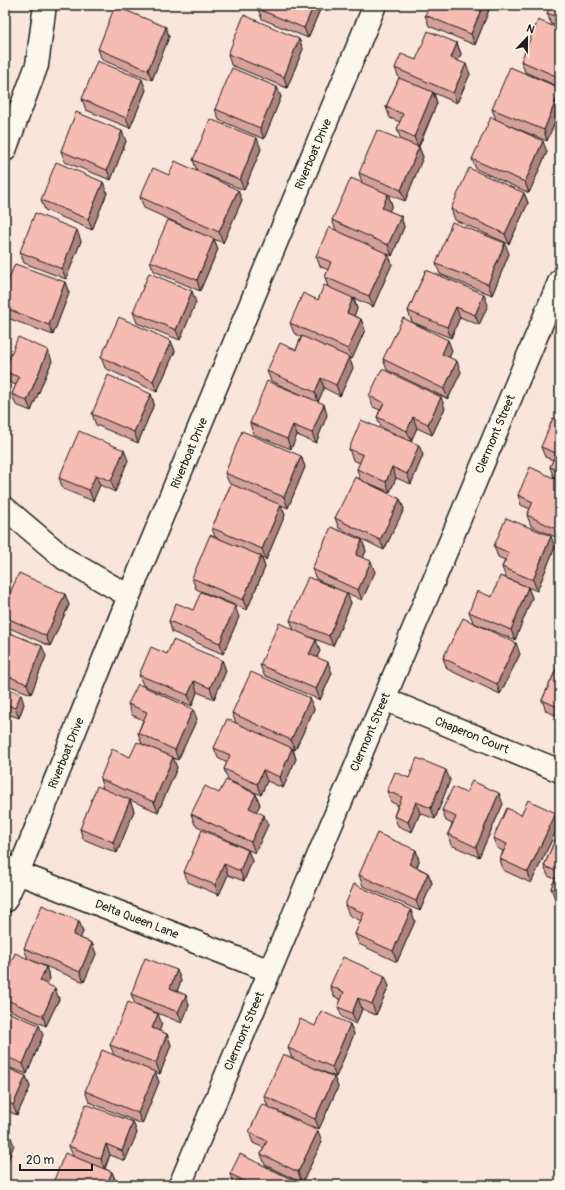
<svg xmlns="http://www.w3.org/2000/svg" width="565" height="1190" font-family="Pangolin,sans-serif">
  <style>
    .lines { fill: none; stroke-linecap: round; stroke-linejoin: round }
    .minor-casing { stroke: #1c1c1c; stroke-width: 25 }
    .minor { stroke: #fbf7ec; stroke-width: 22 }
    .wall { fill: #d4a19a; stroke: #1c1c1c }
    .shaded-wall { fill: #ac837d; stroke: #1c1c1c }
    .building { fill: #f6bbb3; stroke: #1c1c1c }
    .labels { text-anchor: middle; stroke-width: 3.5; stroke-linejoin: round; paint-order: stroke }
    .street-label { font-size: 12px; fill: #1c1c1c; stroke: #fbf7ec }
  </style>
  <rect width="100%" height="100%" fill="#fae5db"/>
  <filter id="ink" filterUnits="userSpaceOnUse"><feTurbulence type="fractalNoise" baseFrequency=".025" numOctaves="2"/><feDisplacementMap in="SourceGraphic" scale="8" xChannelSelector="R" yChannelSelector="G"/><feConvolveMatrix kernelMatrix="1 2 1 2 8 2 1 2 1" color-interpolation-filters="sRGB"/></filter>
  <g filter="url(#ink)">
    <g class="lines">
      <g class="minor-casing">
        <path id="minor" d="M5,150L37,65L45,5
          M5,508L65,559L129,596
          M384,699L560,771
          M5,866L18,873L270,971
          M5,901L18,873L129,596L375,5
          M180,1185L560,280"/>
      </g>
      <use href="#minor" class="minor"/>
    </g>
    <path class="wall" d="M260,5H322L308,38L262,19L258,9Z
      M491,5L475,45L429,26L425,15Z
      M560,5V27L551,24L547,13Z
      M166,27L169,37L152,80L102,60L98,49Z
      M560,29V85L559,87L525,72L521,61Z
      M299,39L303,49L287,88L231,65L228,54Z
      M457,43L461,54L458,61L470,74L457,103L434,93L437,103L419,147L423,157L405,201L385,193L388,194L392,205L389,211L401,216L404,227L392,256L388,254L392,264L373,307L354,298L357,309L354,316L361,319L365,330L352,359L349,358L353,368L340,396L324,388L318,402L327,415L316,443L297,435L291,449L253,434L250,423L313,400L271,381L267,371L296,350L301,337L294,333L290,323L318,300L328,287L325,277L328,270L320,266L316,256L336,230L332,220L362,183L359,173L401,140L397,129L400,122L390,118L386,107L399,78L395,68Z
      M277,87L281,97L264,139L219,120L215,109Z
      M560,88L547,141L496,120L492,109Z
      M146,90L130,128L86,110L82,99Z
      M126,141L111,180L65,162L61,151Z
      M261,149L244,190L197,171L193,160Z
      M547,152L529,193L476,169L472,159Z
      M169,175L242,200L223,243L214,239L218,249L200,291L154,271L150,261L199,233L144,208L140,197Z
      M103,182L107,193L92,230L45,210L41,200Z
      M524,193L528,203L509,244L455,220L451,209Z
      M81,241L66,279L24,263L20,252Z
      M509,254L492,295L440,274L436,264Z
      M426,270L488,305L479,325L460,317L451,338L412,322L408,311Z
      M65,282L69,293L53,335L5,317V288Z
      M196,302L180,340L137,323L133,312Z
      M448,340L452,351L449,358L461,372L448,399L387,370L383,359Z
      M171,341L175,351L157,392L105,368L101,357Z
      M52,361L31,411L16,405L12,394L16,385L8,382L5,374V369Z
      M151,394L154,404L138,443L96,425L92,414Z
      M369,396L445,408L432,435L417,428L411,441L423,455L411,484L396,478L390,492L368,483L400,499L404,509L384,550L339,528L335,518L360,480L357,469L360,463L353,460L349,449L406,439L381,427L377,417L380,410L373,407Z
      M560,401V480L554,478L550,467L553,460L545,457L541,447L559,420L556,411Z
      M301,456L305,467L288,508L281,505L285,515L266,560L262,558L265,567L247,610L196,589L192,578L215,537L212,528L231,484L229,483L225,473Z
      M128,460L115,492L100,485L93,501L63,489L59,478Z
      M560,481V539L531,526L527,515L530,509L521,505L518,495Z
      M362,540L366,551L363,558L375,572L362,600L347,593L351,603L333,646L307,636L320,651L317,657L332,673L320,700L264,675L260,665L294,630L290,620L334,587L316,579L312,569Z
      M494,546L555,547L537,591L506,578L502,567L505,560L498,557Z
      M528,587L532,598L515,640L474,623L520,654L500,694L447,669L443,658L473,622L469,612Z
      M65,594L69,605L50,646L5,626V604Z
      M193,610L239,617L223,654L172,632L169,621Z
      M5,631L46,656L31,694L5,684Z
      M167,654L222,660L226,671L214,699L197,692L192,706L143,685L139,675Z
      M560,661V717L546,711L542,700Z
      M5,687L24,704L19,718L5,713Z
      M128,704L197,719L178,760L173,758L177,768L158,812L130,800L134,811L117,853L83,839L80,829L103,789L100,779L130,757L167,755L142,744L138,733L143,720L132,715Z
      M314,709L295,750L293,749L296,759L283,788L267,781L261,795L228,780L224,769L227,763L218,758L214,748L236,723L232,713Z
      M409,778L450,780L435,819L420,813L412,832L398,826L394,816L398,805L391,802L387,791Z
      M219,793L256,794L260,805L256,811L268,825L255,853L195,825L191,814Z
      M503,804L479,857L451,845L448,834L452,824L446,821L442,810Z
      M556,813L560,823L531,883L503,870L500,859L503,851L497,848L493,838L521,815Z
      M560,828V901L555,899L551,888L555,879L548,876L544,866Z
      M248,850L252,861L244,881L228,875L219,895L188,882L184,872Z
      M416,850L419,861L417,867L428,873L432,883L420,911L363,886L359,875Z
      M345,905L415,921L397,962L359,944L355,934L361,921L349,915Z
      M79,921L83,932L80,938L92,943L96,954L84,982L28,959L24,948Z
      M46,967L50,978L47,984L59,999L46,1026L5,1008V976Z
      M177,970L181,981L177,991L189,1005L182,1023L135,1004L131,994Z
      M330,986H389L376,1015L362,1009L356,1024L342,1017L338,1007L341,1000L334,996Z
      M5,1011L43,1035L27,1074L5,1066Z
      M162,1024L159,1031L167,1034L171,1045L160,1074L155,1072L159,1082L142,1124L89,1102L85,1091L114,1055L110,1045Z
      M350,1024L354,1034L336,1077L314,1068L334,1077L338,1087L319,1129L268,1107L264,1096L292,1058L288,1048L315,1026Z
      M5,1067L26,1076L30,1087L17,1115L5,1110Z
      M133,1122L137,1133L125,1161L110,1155L105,1169L112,1172L116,1182L73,1156L69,1146Z
      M318,1131L322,1142L302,1183L265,1165L261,1154L264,1148L253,1143L249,1132Z
      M230,1174L297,1185H234Z"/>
    <path class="shaded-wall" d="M314,5H322L308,38L304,28Z
      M483,5H491L475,45L471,34Z
      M166,27L169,37L152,80L148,70Z
      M299,39L303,49L287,88L284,77Z
      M457,43L461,54L455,68L451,58Z
      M466,64L470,74L457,103L453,93Z
      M560,65V85L559,87L556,76Z
      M142,79L146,90L130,128L126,118Z
      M277,87L281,97L264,139L260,128Z
      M560,90V110L547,141L544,130Z
      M433,92L437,103L418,147L414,137Z
      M122,131L126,141L111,180L107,170Z
      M257,138L261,149L244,190L240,180Z
      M543,141L547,152L529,193L525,182Z
      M419,147L423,157L405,201L401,190Z
      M103,182L107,193L92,230L88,219Z
      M238,190L242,200L223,243L219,232Z
      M524,193L528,203L509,244L505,234Z
      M388,194L392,205L386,219L382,208Z
      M401,216L404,227L392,256L388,245Z
      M77,230L81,241L66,279L62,269Z
      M214,239L218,249L200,291L197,280Z
      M505,243L509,254L492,295L488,284Z
      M388,254L392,264L373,307L369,296Z
      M65,282L69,293L53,335L49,325Z
      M192,291L196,302L180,340L176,330Z
      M484,294L488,305L479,325L475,315Z
      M353,298L357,309L351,323L347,313Z
      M456,307L460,317L451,338L447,327Z
      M361,319L365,330L352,359L348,349Z
      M448,340L452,351L446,365L442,354Z
      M171,341L175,351L157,392L153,381Z
      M48,350L52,361L31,411L27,401Z
      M349,357L353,368L340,396L336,385Z
      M457,361L461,372L448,399L444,389Z
      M321,378L324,388L318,402L315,392Z
      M151,394L154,404L138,443L134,432Z
      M441,397L445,408L432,435L428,424Z
      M324,404L327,415L316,443L312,433Z
      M413,417L417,428L411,441L407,431Z
      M293,425L297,435L291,449L287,439Z
      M419,445L423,455L411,484L407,474Z
      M124,450L128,460L115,492L111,481Z
      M301,456L305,467L288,508L284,497Z
      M392,467L396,478L390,492L386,482Z
      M96,475L100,485L93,501L89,490Z
      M400,499L404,509L384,550L380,540Z
      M281,505L285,515L266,560L262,549Z
      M560,525V536L558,530Z
      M551,536L555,547L537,591L533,580Z
      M362,540L366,551L359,565L356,555Z
      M261,556L265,567L247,610L243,600Z
      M371,561L375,572L362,600L358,590Z
      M528,587L532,598L515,640L511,630Z
      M347,593L351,603L333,646L329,636Z
      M65,594L69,605L50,646L46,636Z
      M235,606L239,617L223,654L220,643Z
      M316,640L320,651L313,664L309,654Z
      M516,643L520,654L500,694L497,684Z
      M42,646L46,656L31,694L27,684Z
      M222,660L226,671L214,699L210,688Z
      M328,662L332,673L320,700L316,689Z
      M194,681L197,692L192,706L188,695Z
      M21,694L24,704L19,718L15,708Z
      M310,698L314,709L295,750L291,740Z
      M193,709L197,719L178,760L175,750Z
      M292,748L296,759L283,788L280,777Z
      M173,757L177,768L158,812L154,802Z
      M263,770L267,781L261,795L257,784Z
      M446,770L450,780L435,819L431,808Z
      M499,793L503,804L479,857L476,847Z
      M256,794L260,805L253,818L249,808Z
      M130,800L134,811L117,853L113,842Z
      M416,802L420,813L412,832L408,822Z
      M556,813L560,823L531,883L528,872Z
      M264,815L268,825L255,853L251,842Z
      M248,850L252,861L244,881L240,871Z
      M416,850L419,861L413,875L409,864Z
      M224,864L228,875L219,895L215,885Z
      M428,873L432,883L420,911L416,901Z
      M411,910L415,921L397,962L393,951Z
      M79,921L83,932L77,946L73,935Z
      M92,943L96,954L84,982L80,972Z
      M46,967L50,978L44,992L40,981Z
      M177,970L181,981L174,999L170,988Z
      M385,976L389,986L376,1015L372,1004Z
      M55,988L59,999L46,1026L43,1016Z
      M186,995L189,1005L182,1023L178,1012Z
      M358,998L362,1009L356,1024L352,1013Z
      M158,1014L162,1024L156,1039L152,1028Z
      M350,1024L354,1034L336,1077L332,1067Z
      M39,1025L43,1035L27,1074L23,1064Z
      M167,1034L171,1045L160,1074L156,1063Z
      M155,1072L159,1082L142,1124L138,1113Z
      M26,1076L30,1087L17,1115L13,1105Z
      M334,1077L338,1087L319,1129L315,1119Z
      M133,1122L137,1133L125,1161L122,1151Z
      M318,1131L322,1142L302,1183L298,1172Z
      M10,1135L14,1145L5,1169V1149Z
      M106,1144L110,1155L104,1169L101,1159Z
      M112,1172L116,1182L114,1185H106Z
      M295,1181L297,1185H293Z"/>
    <path class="building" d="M260,5H314L304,28L258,9Z
      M430,5H483L471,34L425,15Z
      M551,5H560V18L547,13Z
      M115,6L166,27L148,70L98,49Z
      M244,15L299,39L284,77L228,54Z
      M538,20L560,29V65L556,76L521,61Z
      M428,31L457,43L451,58L466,64L453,93L395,68L401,54L416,60Z
      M97,61L142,79L126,118L82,99Z
      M510,67L560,88V90L544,130L492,109Z
      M232,68L277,87L260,128L215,109Z
      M399,78L433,92L414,137L397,129L403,114L386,107Z
      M76,112L122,131L107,170L61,151Z
      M491,117L543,141L525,182L472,159Z
      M210,119L257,138L240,180L193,160Z
      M377,130L419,147L401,190L359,173Z
      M175,161L238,190L219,232L140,197L153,168L169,175Z
      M56,162L103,182L88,219L41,200Z
      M469,168L524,193L505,234L451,209Z
      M351,178L388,194L382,208L401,216L388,245L332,220Z
      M35,213L77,230L62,269L20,252Z
      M168,220L214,239L197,280L150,261Z
      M452,222L505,243L488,284L436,264Z
      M329,227L388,254L369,296L325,277L331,262L316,256Z
      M15,264L65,282L49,325L5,308V288Z
      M426,270L484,294L475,315L456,307L447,327L408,311Z
      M149,273L192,291L176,330L133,312Z
      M324,285L353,298L347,313L361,319L348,349L290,323L303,293L318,300Z
      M119,317L171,341L153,381L101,357Z
      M403,318L448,340L442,354L457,361L444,389L383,359Z
      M302,336L349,357L336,385L321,378L315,392L267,371L280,343L296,350Z
      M18,337L48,350L27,401L12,394L19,377L5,372V369Z
      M382,369L441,397L428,424L413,417L407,431L377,417L384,403L369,396Z
      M108,375L151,394L134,432L92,414Z
      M267,381L324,404L312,433L293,425L287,439L250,423Z
      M560,401V413L556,411Z
      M553,418L560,421V471L550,467L556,453L541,447Z
      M361,420L419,445L407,474L392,467L386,482L357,469L363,455L349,449Z
      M79,431L124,450L111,481L96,475L89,490L59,478Z
      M242,431L301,456L284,497L225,473Z
      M530,467L560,481V525L558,530L527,515L533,502L518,495Z
      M355,477L400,499L380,540L335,518Z
      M231,484L281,505L262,549L212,528Z
      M506,518L551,536L533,580L502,567L509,553L494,546Z
      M331,527L362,540L356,555L371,561L358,590L312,569Z
      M210,535L261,556L243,600L192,578Z
      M19,573L65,594L46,636L5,617V604Z
      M500,576L528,587L511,630L469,612L477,591L492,597Z
      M308,577L347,593L329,636L290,620Z
      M201,592L235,606L220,643L169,621L176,603L193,610Z
      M463,618L516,643L497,684L443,658Z
      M279,623L316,640L309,654L328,662L316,689L260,665Z
      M5,631L42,646L27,684L5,675Z
      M173,640L222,660L210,688L194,681L188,695L139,675L151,647L167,654Z
      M560,661V708L542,700Z
      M251,672L310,698L291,740L232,713Z
      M138,684L193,709L175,750L138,733L147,712L128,704Z
      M5,687L21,694L15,708L5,704Z
      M227,719L292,748L280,777L263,770L257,784L224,769L230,755L214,748Z
      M137,742L173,757L154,802L100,779L112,749L130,757Z
      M417,758L446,770L431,808L416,802L408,822L394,816L402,797L387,791L395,772L409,778Z
      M226,780L256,794L249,808L264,815L251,842L191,814L205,786L219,793Z
      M472,781L499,793L476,847L448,834L456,817L442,810L453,787L466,793Z
      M97,786L130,800L113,842L80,829Z
      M528,800L556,813L528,872L500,859L507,844L493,838L507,808L521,815Z
      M560,828V892L551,888L558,872L544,866Z
      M202,830L248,850L240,871L224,864L215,885L184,872Z
      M377,833L416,850L409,864L428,873L416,901L359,875Z
      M354,884L411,910L393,951L355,934L364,913L345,905Z
      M42,905L79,921L73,935L92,943L80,972L24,948Z
      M15,953L46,967L40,981L55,988L43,1016L5,999V976Z
      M343,957L385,976L372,1004L358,998L352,1013L338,1007L344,992L330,986Z
      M145,958L177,970L170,988L186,995L178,1012L131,994Z
      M128,1002L158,1014L152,1028L167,1034L156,1063L110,1045Z
      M5,1011L39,1025L23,1064L5,1056Z
      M321,1011L350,1024L332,1067L288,1048L300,1019L315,1026Z
      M102,1050L155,1072L138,1113L85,1091Z
      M283,1054L334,1077L315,1119L264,1096Z
      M5,1067L26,1076L13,1105L5,1101Z
      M86,1104L133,1122L122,1151L106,1144L101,1159L69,1146Z
      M262,1104L318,1131L298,1172L261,1154L267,1141L249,1132Z
      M5,1132L10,1135L5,1149Z
      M65,1153L112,1172L106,1185H52Z
      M240,1154L295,1181L293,1185H248L249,1183L230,1174Z"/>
  </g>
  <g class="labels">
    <g class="street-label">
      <text transform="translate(313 154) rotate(-67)" y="4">Riverboat Drive</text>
      <text transform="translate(495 434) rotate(-67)" y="4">Clermont Street</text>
      <text transform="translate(189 453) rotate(-67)" y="4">Riverboat Drive</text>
      <text transform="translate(370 732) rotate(-67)" y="4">Clermont Street</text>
      <text transform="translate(472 735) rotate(22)" y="4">Chaperon Court</text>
      <text transform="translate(66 753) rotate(-68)" y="4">Riverboat Drive</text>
      <text transform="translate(137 919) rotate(21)" y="4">Delta Queen Lane</text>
      <text transform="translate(244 1031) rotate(-67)" y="4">Clermont Street</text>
    </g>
  </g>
  <rect width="565" height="1190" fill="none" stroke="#fbf7ec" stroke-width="20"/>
  <rect x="10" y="10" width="545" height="1170" fill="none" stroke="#1c1c1c" stroke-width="1.5" filter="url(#ink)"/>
  <g transform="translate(527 38) rotate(22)" stroke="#fbf7ec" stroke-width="3" paint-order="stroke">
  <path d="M0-3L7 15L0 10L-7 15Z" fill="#1c1c1c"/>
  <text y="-6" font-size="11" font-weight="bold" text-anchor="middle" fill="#1c1c1c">N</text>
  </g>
  <path d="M20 1164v6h72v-6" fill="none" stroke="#1c1c1c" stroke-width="2"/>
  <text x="26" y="1164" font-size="12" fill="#1c1c1c" stroke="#fbf7ec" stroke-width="3" paint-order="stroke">20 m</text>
</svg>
